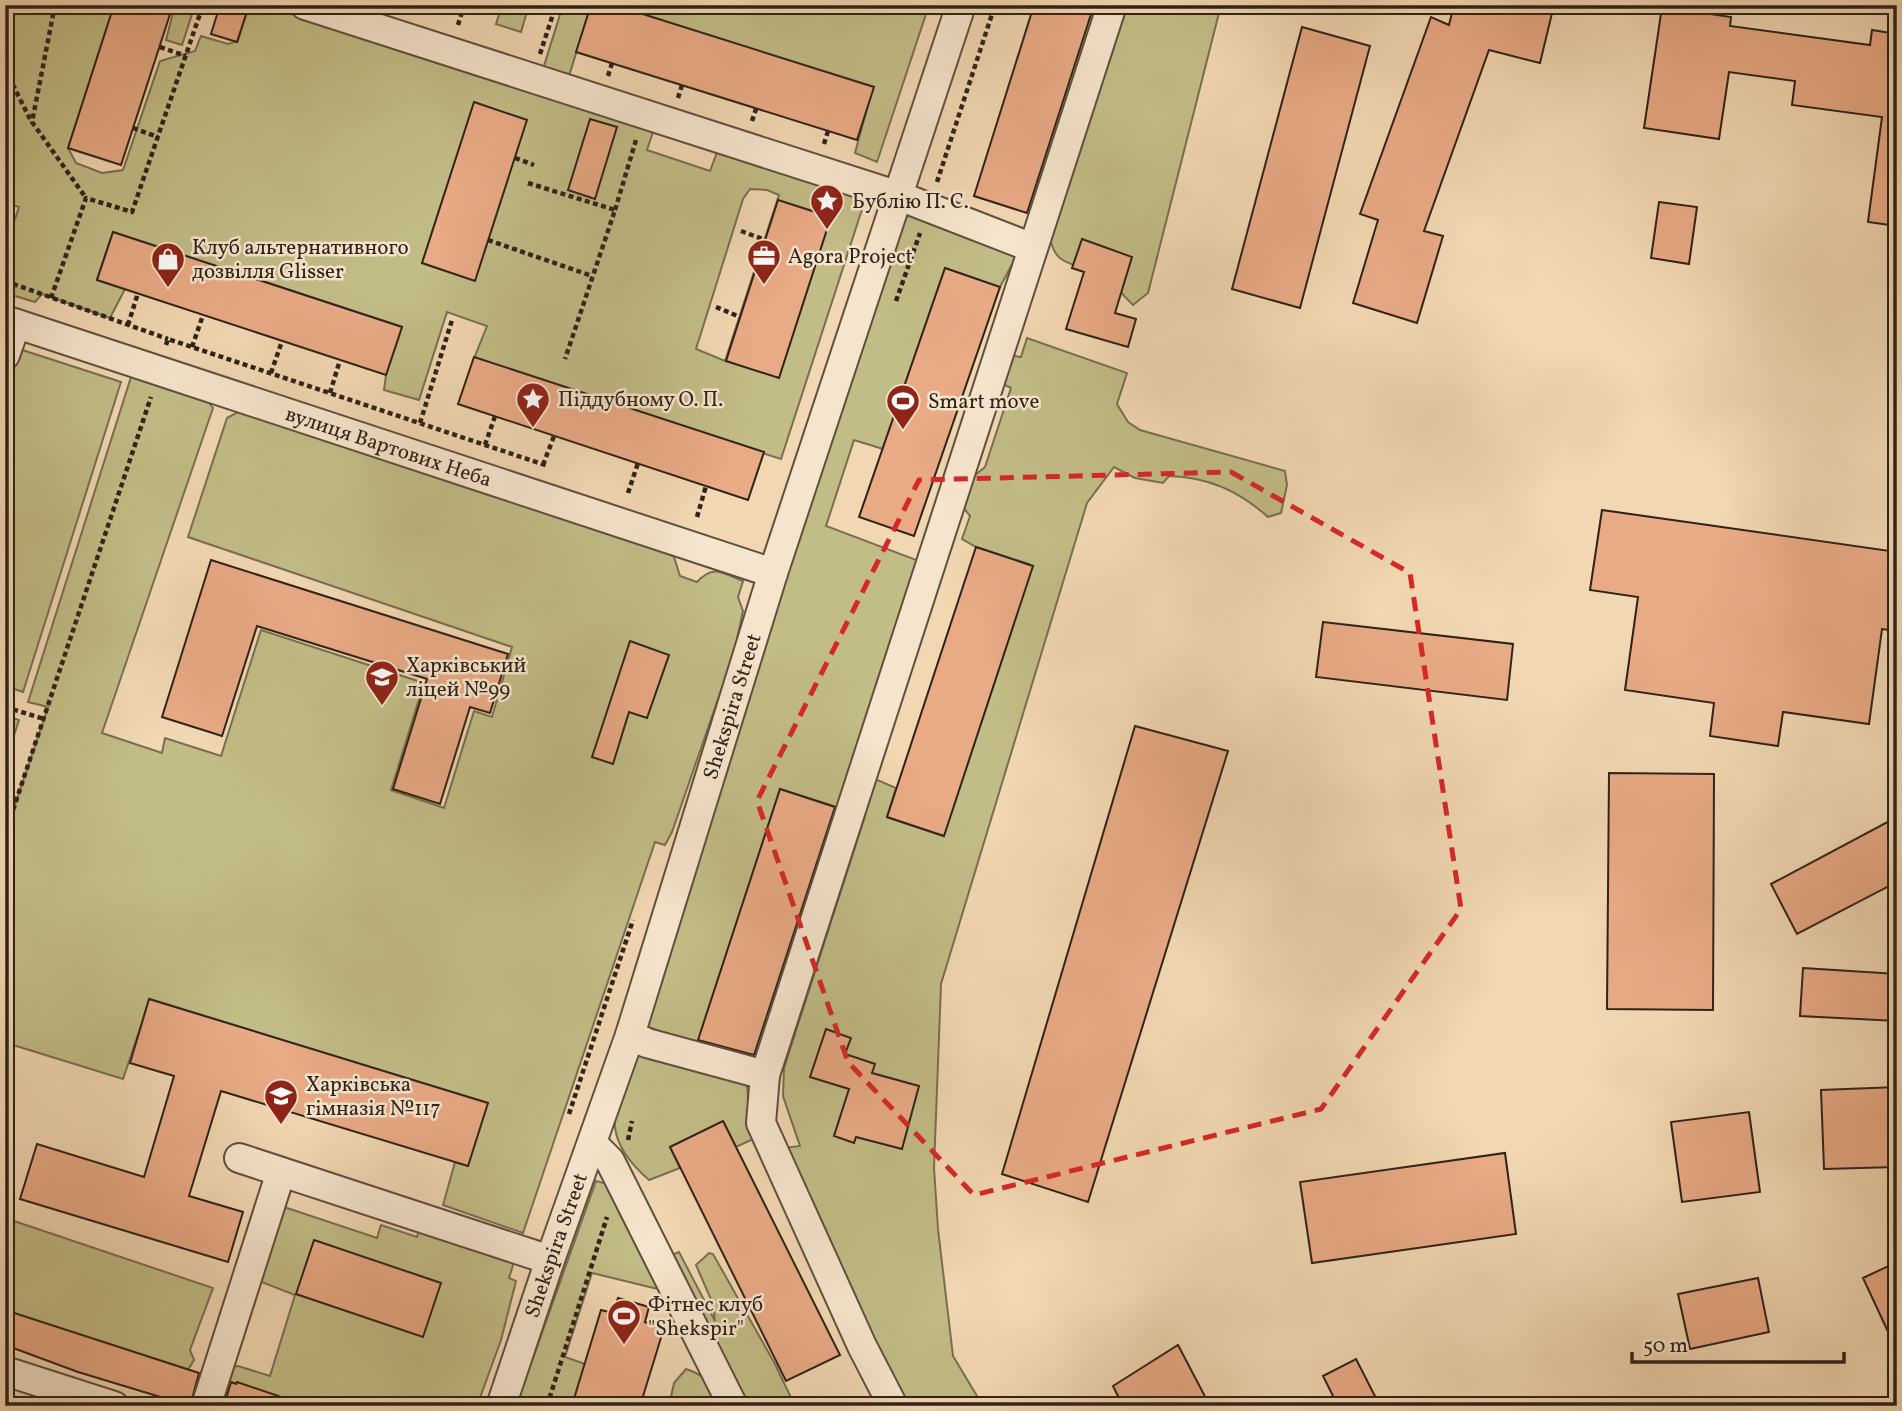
<svg xmlns="http://www.w3.org/2000/svg" width="1902" height="1411" font-family="Vollkorn,serif">
  <style>
    .green { fill: #c2bc87; stroke: #786f50; stroke-width: 2; fill-rule: evenodd }
    .building { fill: #e9aa86; stroke: #2f2219; stroke-width: 2 }
    .lines { fill: none; stroke-linecap: round; stroke-linejoin: round }
    .minor-casing { stroke: #604f3f; stroke-width: 32 }
    .path { stroke: #2f2219; stroke-width: 4.5; stroke-dasharray: 5 3.5; stroke-linecap: butt }
    .minor { stroke: #f6e5cd; stroke-width: 28 }
    .marked { fill: none; stroke: #d62828; stroke-width: 5; stroke-dasharray: 14 9; stroke-linejoin: round }
    .labels { text-anchor: middle; stroke-width: 5; stroke-linejoin: round; paint-order: stroke }
    .poi-label { font-size: 21px; fill: #2f2219; stroke: #f6e5cd; text-anchor: start }
    .street-label { font-size: 21px; fill: #2f2219; stroke: #f6e5cd }
  </style>
  <rect width="100%" height="100%" fill="#f1d7b2"/>
  <filter id="stains"><feTurbulence type="fractalNoise" baseFrequency=".00286" numOctaves="4"/><feColorMatrix values="0 0 0 0 .2 0 0 0 0 .09 0 0 0 0 .02 0 0 0 .5 -.17"/></filter>
  <radialGradient id="worn" r=".72"><stop offset=".6" stop-color="#630" stop-opacity="0"/><stop offset="1" stop-color="#630" stop-opacity=".3"/></radialGradient>
  <path class="green" d="M5,5H114L68,148L76,163L102,173L123,170L160,61L195,51L201,36L228,44L238,41L249,5H288L655,126L647,150L710,171L719,147L867,194L781,459L473,361L487,326L447,312L419,400L384,390L386,375L402,327L113,232L97,279L125,289L110,318L42,294L35,302L5,293V249L19,207L5,202ZM750,189L767,190L779,195L725,361L696,349L743,199Z
    M175,5H195L182,45L166,40Z
    M502,5H529L521,32L496,24Z
    M563,5H591L569,76L543,69Z
    M614,5H929L877,162L855,153L873,87Z
    M1124,5H1221L1148,293L1133,305C1123,295 1111,280 1099,274C1075,262 1054,268 1050,236Z
    M912,214L1018,253L1000,287L945,268L883,449L854,440L826,526L927,564L861,773L896,788L887,817L943,836L1030,573L1029,564L976,547L962,539L970,516L962,506V486L985,467L1011,388L1005,385L1002,370L1009,355L1021,357L1027,338L1127,373L1117,404L1128,422L1140,430L1285,471L1287,485L1281,513L1268,517C1239,491 1208,477 1169,476L1163,483L1135,478L1114,467L1087,503L941,984L934,1168L938,1229L953,1356L983,1406H901L776,1149L800,1146L783,1096L784,1068L865,816L780,789L698,1042L674,1037L639,1023L902,219Z
    M10,346L121,382L23,692L5,686V360Z
    M131,377L209,403L213,408L102,733L162,753L165,738L221,756L261,630L424,683L391,790L444,808L474,711L492,717L512,647L188,537L227,418L238,412L664,551L674,557L680,576L697,582C714,564 722,573 743,581L738,597L743,611L734,653L672,832L665,845L655,842L523,1233L443,1205L455,1162L468,1166L487,1103L150,999L123,1079L13,1045L5,1060V834L48,707L28,702Z
    M5,715L19,720L5,762Z
    M632,1051L747,1084L749,1113L760,1136L736,1147L723,1121L670,1147L680,1168L649,1180C597,1135 615,1108 632,1051Z
    M596,1181L612,1185L666,1291L592,1273L565,1357L585,1364L586,1406H516Z
    M278,1205L377,1238L381,1225L417,1237L419,1230L514,1262L509,1278L516,1281L501,1340L477,1406L229,1405L217,1391L225,1367L238,1366L270,1376L295,1295L254,1279Z
    M5,1218L213,1288L190,1350L194,1360L188,1370L5,1328Z
    M679,1252L715,1321L713,1304L696,1265L709,1253L713,1254L775,1364L795,1406H742L669,1256Z
    M686,1369C708,1376 711,1385 721,1406H669L674,1383Z"/>
  <path class="building" d="M114,5H173L121,165L68,148Z
    M220,5H249L237,42L211,34Z
    M591,5H614L874,87L857,140L576,52Z
    M1034,5H1094L1027,213L974,196Z
    M1454,5H1554L1540,63L1489,50L1424,231L1443,236L1417,323L1353,303L1378,220L1360,214L1431,17L1449,25Z
    M1662,7L1731,17L1730,26L1870,45L1872,30L1897,34V226L1868,222L1882,117L1792,105L1795,81L1729,72L1719,139L1644,128Z
    M1302,27L1370,46L1300,308L1232,289Z
    M474,102L527,120L475,281L422,263Z
    M590,119L617,127L595,199L568,190Z
    M778,200L831,217L779,378L726,361Z
    M1659,202L1697,207L1689,264L1651,258Z
    M113,232L402,327L386,375L97,280Z
    M1082,239L1132,257L1115,313L1136,319L1128,347L1066,329L1084,272L1072,268Z
    M945,268L1000,287L914,536L859,517Z
    M474,357L764,452L748,500L458,404Z
    M1602,510L1897,552V631L1882,629L1869,724L1783,712L1778,746L1710,736L1714,703L1625,690L1638,597L1590,590Z
    M976,547L1033,566L944,836L887,817Z
    M211,560L508,654L490,713L470,707L440,804L393,789L427,679L257,626L222,736L162,717Z
    M1323,622L1513,644L1507,700L1316,677Z
    M630,641L669,655L647,718L629,712L613,764L592,757Z
    M1135,726L1228,751L1088,1202L1002,1174Z
    M1609,773L1714,774L1713,1010L1607,1009Z
    M780,789L835,807L754,1055L698,1040Z
    M1897,817V882L1797,934L1771,884Z
    M1803,968L1897,974V1021L1800,1016Z
    M149,999L488,1103L468,1166L221,1091L189,1196L243,1212L228,1262L20,1199L37,1144L144,1177L174,1076L130,1063Z
    M826,1029L851,1038L845,1054L875,1064L872,1073L919,1086L902,1149L856,1137L854,1143L834,1136L849,1089L810,1077Z
    M1897,1087V1167L1824,1169L1821,1090Z
    M1749,1112L1760,1192L1682,1202L1671,1122Z
    M723,1121L840,1355L786,1381L670,1147Z
    M1505,1153L1516,1234L1312,1263L1300,1182Z
    M314,1240L441,1283L423,1337L296,1294Z
    M1897,1262V1351L1863,1278Z
    M1758,1278L1769,1332L1690,1349L1678,1294Z
    M618,1298L649,1307L645,1322L664,1328L640,1406H586L573,1402L601,1310L613,1313Z
    M5,1310L199,1373L190,1406L78,1372L5,1345Z
    M1178,1345L1210,1406H1123L1113,1386Z
    M1356,1359L1380,1406H1338L1323,1376Z
    M231,1382L236,1384L237,1382L296,1402V1406H224Z"/>
  <g class="lines">
    <g class="minor-casing">
      <g id="minor">
        <path d="M305,5L899,196L1033,248"/>
        <path id="s1" d="M5,320L773,573"/>
        <path d="M5,355L16,324"/>
        <path d="M630,1035L647,1043L765,1075"/>
        <path d="M592,1143L610,1161L733,1406"/>
        <path d="M239,1158L550,1260"/>
        <path d="M5,1371L114,1406"/>
        <path d="M206,1406L281,1172"/>
        <path id="s2" d="M501,1406L550,1260L630,1035L773,573L961,5"/>
        <path d="M893,1406L862,1346L761,1123L765,1075L1112,5"/>
      </g>
    </g>
    <path class="path" d="M55,5L32,122L86,198
      M458,25L462,12
      M160,47L186,56
      M540,54L556,5
      M5,69L31,121
      M608,76L612,63
      M678,98L682,85
      M752,121L756,109
      M133,128L158,137
      M824,144L828,131
      M515,158L534,165
      M937,182L995,5
      M528,183L615,210L565,359
      M615,210L636,140
      M741,231L765,240
      M488,240L592,276
      M5,281L168,339
      M51,298L86,198L132,212L203,5
      M896,301L920,233
      M716,307L740,317
      M128,325L138,293
      M166,345L168,339L548,466
      M192,347L203,315
      M271,373L282,341
      M330,393L340,360
      M420,423L452,320
      M485,445L495,416
      M543,465L554,436
      M628,493L638,463
      M697,517L706,486
      M5,707L44,719
      M5,834L151,397
      M569,1114L633,920
      M628,1140L632,1121
      M547,1406L607,1217"/>
    <use href="#minor" class="minor"/>
  </g>
  <path class="marked" d="M1231,472L1410,573L1461,909L1321,1109L974,1195L848,1062L757,801L919,480Z"/>
  <defs>
    <g id="sight-pin" transform="scale(1.75)"><path d="M0 17L-7.5 6A9.5 9.5 0 1 1 7.5 6Z" fill="#8f2418" stroke="#f6e5cd"/><path d="M0-6L1.8-2.2L6-1.7L2.9 1.2L3.7 5.4L0 3.3L-3.7 5.4L-2.9 1.2L-6-1.7L-1.8-2.2Z" fill="#fff"/></g>
    <g id="office-pin" transform="scale(1.75)"><path d="M0 17L-7.5 6A9.5 9.5 0 1 1 7.5 6Z" fill="#8f2418" stroke="#f6e5cd"/><path d="M-6-3h4V-5.5h4V-3h4V5H-6ZM-1-4.5V-3h2v-1.5ZM-6 0V1H6V0Z" fill="#fff"/></g>
    <g id="shop-pin" transform="scale(1.75)"><path d="M0 17L-7.5 6A9.5 9.5 0 1 1 7.5 6Z" fill="#8f2418" stroke="#f6e5cd"/><path d="M-5-2.5h2.3a2.7 3.5 0 0 1 5.4 0H5L5.5 6h-11ZM-1.5-2.5h3a1.5 2.3 0 0 0-3 0Z" fill="#fff"/></g>
    <g id="stadium-pin" transform="scale(1.75)"><path d="M0 17L-7.5 6A9.5 9.5 0 1 1 7.5 6Z" fill="#8f2418" stroke="#f6e5cd"/><path d="M0-5a6.5 5 0 1 0 0 10a6.5 5 0 1 0 0-10ZM-3.5-1.8h7v3.6h-7Z" fill="#fff"/></g>
    <g id="school-pin" transform="scale(1.75)"><path d="M0 17L-7.5 6A9.5 9.5 0 1 1 7.5 6Z" fill="#8f2418" stroke="#f6e5cd"/><path d="M0-5L7-2L0 1L-7-2ZM-4 1L0 2.5L4 1V4Q0 6-4 4Z" fill="#fff"/></g>
  </defs>
  <g fill-rule="evenodd">
    <use href="#sight-pin" x="827" y="201"/>
    <use href="#office-pin" x="764" y="256"/>
    <use href="#shop-pin" x="168" y="259"/>
    <use href="#sight-pin" x="533" y="399"/>
    <use href="#stadium-pin" x="903" y="401"/>
    <use href="#school-pin" x="382" y="677"/>
    <use href="#school-pin" x="281" y="1096"/>
    <use href="#stadium-pin" x="624" y="1316"/>
  </g>
  <g class="labels">
    <g class="poi-label">
      <text x="852" y="208">Бублію П. С.</text>
      <text x="192" y="254">Клуб альтернативного<tspan x="192" dy="24">дозвілля Glisser</tspan></text>
      <text x="788" y="263">Agora Project</text>
      <text x="558" y="406">Піддубному О. П.</text>
      <text x="928" y="408">Smart move</text>
      <text x="406" y="672">Харківський<tspan x="406" dy="24">ліцей №99</tspan></text>
      <text x="306" y="1091">Харківська<tspan x="306" dy="24">гімназія №117</tspan></text>
      <text x="648" y="1311">Фітнес клуб<tspan x="648" dy="24">"Shekspir"</tspan></text>
    </g>
    <g class="street-label">
      <text dy="7" stroke="none"><textPath href="#s1" startOffset="404">вулиця Вартових Неба</textPath></text>
      <text dy="7" stroke="none"><textPath href="#s2" startOffset="737">Shekspira Street</textPath></text>
      <text dy="7" stroke="none"><textPath href="#s2" startOffset="170">Shekspira Street</textPath></text>
    </g>
  </g>
  <rect width="1902" height="1411" fill="none" stroke="#f1d7b2" stroke-width="28"/>
  <rect x="7" y="7" width="1888" height="1397" fill="none" stroke="#2f2219" stroke-width="3.5"/>
  <rect x="14" y="14" width="1874" height="1383" fill="none" stroke="#2f2219" stroke-width="2"/>
  <path d="M1632 1352v10h212v-10" fill="none" stroke="#2f2219" stroke-width="3.5"/>
  <text x="1643" y="1352" font-size="21" fill="#2f2219" stroke="#f6e5cd" stroke-width="5" paint-order="stroke">50 m</text>
  <rect width="100%" height="100%" filter="url(#stains)"/>
  <rect width="100%" height="100%" fill="url(#worn)"/>
</svg>
